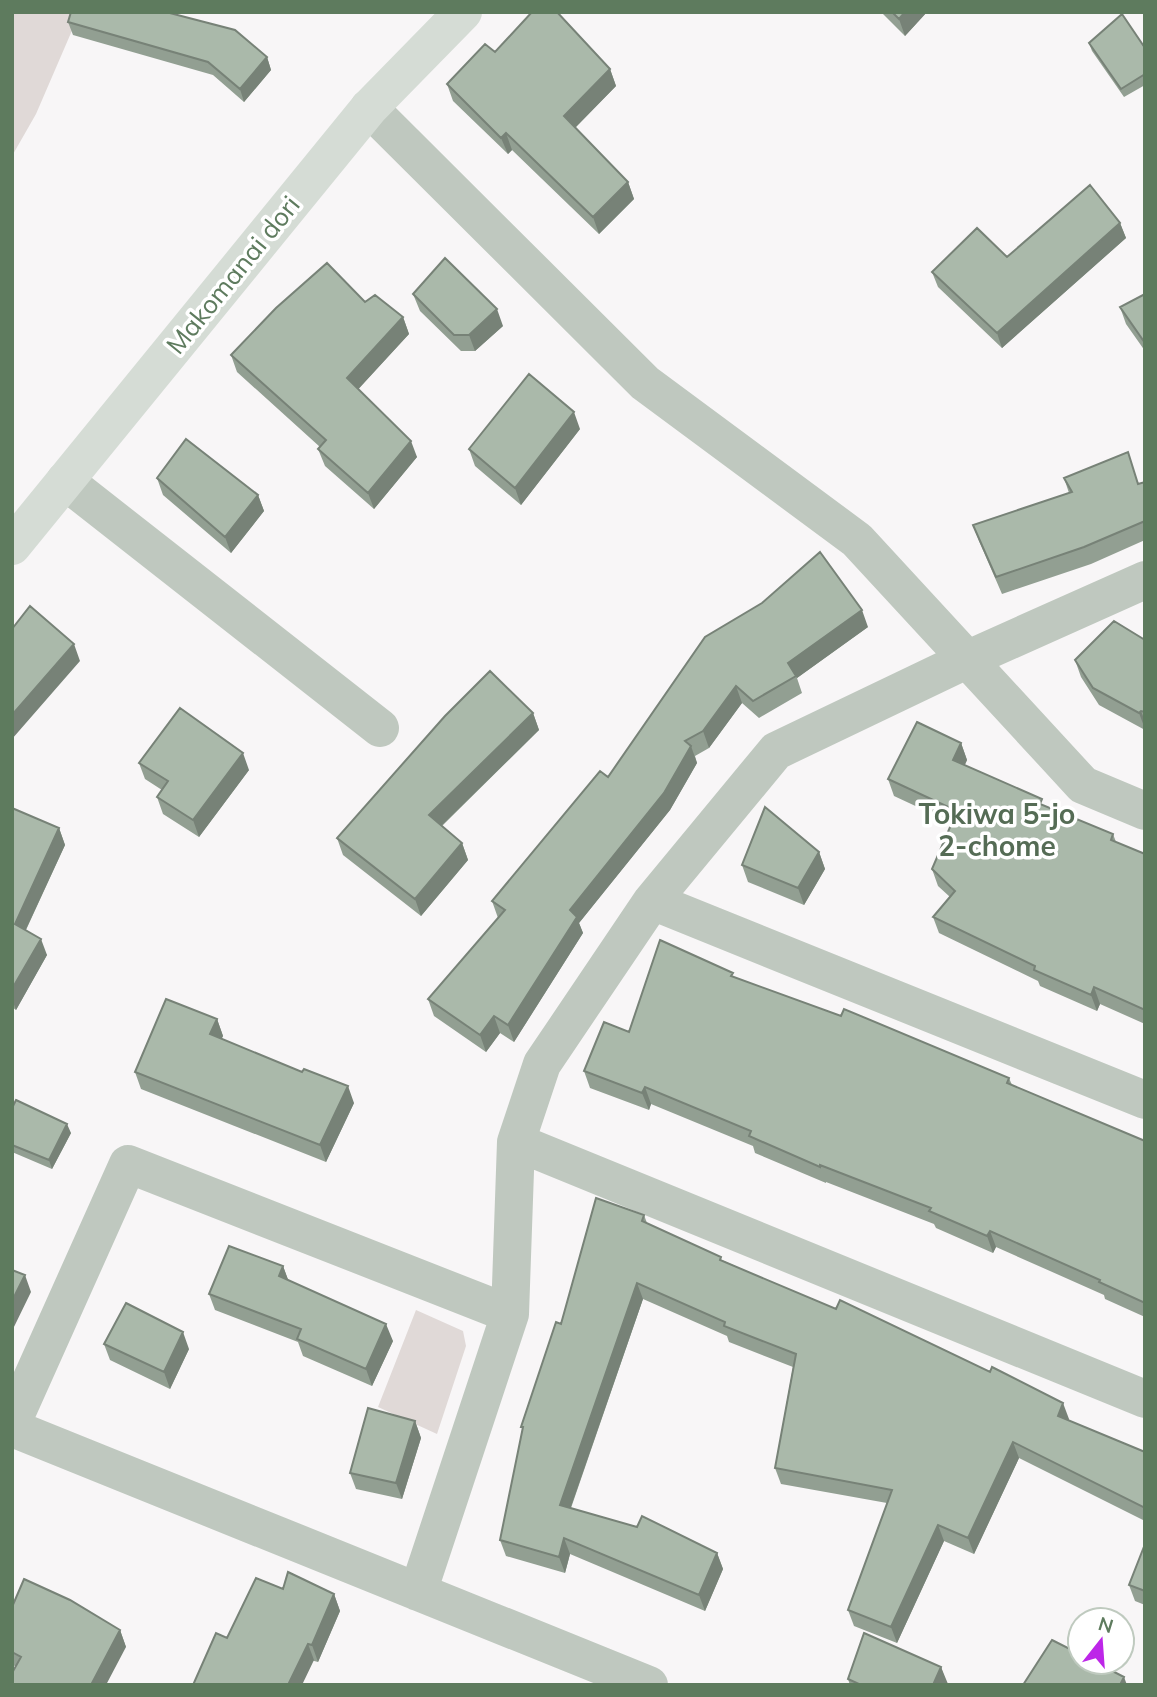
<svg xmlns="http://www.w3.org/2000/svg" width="1157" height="1697" font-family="Mulish,sans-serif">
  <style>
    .green { fill: #e0d9d7 }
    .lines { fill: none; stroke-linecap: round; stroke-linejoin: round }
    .street { stroke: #bfc8bf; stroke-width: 38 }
    .highway { stroke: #d5dcd5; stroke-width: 38 }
    .wall { fill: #929f92 }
    .shaded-wall { fill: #778277 }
    .building { fill: #aab9aa; stroke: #778277; stroke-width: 2 }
    .labels { text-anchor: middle; stroke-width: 7; stroke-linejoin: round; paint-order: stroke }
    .street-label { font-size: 26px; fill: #5e7b5e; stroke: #fff }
    .neighbourhood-label { font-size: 28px; font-weight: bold; fill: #556c55; stroke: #fff }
  </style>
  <rect width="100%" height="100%" fill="#f8f6f7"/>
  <path class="green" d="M12,12H80L36,114L12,156Z
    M416,1310L463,1331L466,1346L437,1434L378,1407Z"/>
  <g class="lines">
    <path class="street" d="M369,108L645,383L857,540L1083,785L1145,811
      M65,481L380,728
      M652,901L1145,1100
      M516,1142L1145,1399
      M12,1423L128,1164L510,1314
      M12,1428L649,1685
      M418,1592L510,1314L516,1142L542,1064L652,901L776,751L966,660L1145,580"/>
    <path class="highway" d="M12,546L369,108L463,12"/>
  </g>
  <path class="wall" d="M881,12H927L905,36Z
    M68,22L267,57L271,70L244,102L213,75L73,35Z
    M1089,43L1145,48V85L1124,97L1092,51Z
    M495,52L610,69L616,86L575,128L628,182L634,199L599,234L512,150L508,154L453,101L447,84Z
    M1120,223L1126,238L1002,348L938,287L932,272L1007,257Z
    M413,294L503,326L475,351H461L420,311Z
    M1145,294V351L1126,324L1120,307Z
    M365,302L403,317L409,334L358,389L417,457L374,509L325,466L318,449L320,447L237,372L231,355Z
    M580,429L521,505L475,466L469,449Z
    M157,478L258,495L264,511L231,553L163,495Z
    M1064,478L1139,484L1145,482V540L1091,564L1002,594L979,541L973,525L1069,493Z
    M762,603L868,627L797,678L802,693L759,718L742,703L709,748L695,756L697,763L670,810L579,923L583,933L514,1042L500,1033L486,1052L434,1016L428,999L498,918L492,901L608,777Z
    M1145,640V730L1099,705L1081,677L1075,660Z
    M533,713L539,730L442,826L462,843L468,860L421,916L343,855L337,838Z
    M961,743L967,760L965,765L1045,806L1113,834L1116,842L1145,854V1024L1100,1004L1097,1011L1040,986L1038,981L939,933L933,917L950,897L938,886L932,869L952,823L894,796L888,779Z
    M139,763L249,770L199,837L163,814L157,797L162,790L145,779Z
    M12,808L59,828L65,845L26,930L47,955L16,1010L12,1007Z
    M819,852L825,869L804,905L748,882L742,865Z
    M735,978L1009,1078L1012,1085L1145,1141V1317L1105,1299L1104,1295L996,1247L993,1253L936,1228L934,1224L826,1182V1183L755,1153L753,1146L651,1104L649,1110L590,1088L584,1071L629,1032Z
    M217,1019L223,1036L221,1039L354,1103L326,1162L141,1089L135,1072Z
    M12,1108L71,1133L52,1169L12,1152Z
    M644,1215L647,1223L722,1260L1069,1419L1068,1420L1145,1452V1521L1019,1458L974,1554L944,1541L897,1643L854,1626L848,1610L887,1503L781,1484L775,1468L793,1367L729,1342L727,1336L643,1299L571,1508L717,1553L723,1569L705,1611L570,1554L565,1573L506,1556L500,1540L523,1430L521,1427L561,1324Z
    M283,1266L288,1280L393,1341L372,1386L303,1356L298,1342L215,1310L209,1294Z
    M104,1344L189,1349L170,1389L110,1360Z
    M415,1421L421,1438L402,1499L356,1489L350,1473Z
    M1145,1544V1605L1135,1601L1129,1585Z
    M283,1589L334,1594L340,1611L318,1662L227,1638Z
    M12,1607L120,1630L126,1647L16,1667L12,1664Z
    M941,1667L947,1685H850L848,1679Z"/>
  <path class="shaded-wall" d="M905,12H927L905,36L899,19Z
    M267,57L271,70L244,102L240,89Z
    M610,69L616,86L570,133L564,116Z
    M506,133L512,150L508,154L501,138Z
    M628,182L634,199L599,234L593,217Z
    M1120,223L1126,238L1002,348L997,333Z
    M497,309L503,326L475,351L469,335Z
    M403,317L409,334L353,395L347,378Z
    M574,412L580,429L521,505L515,488Z
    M411,441L417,457L374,509L368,493Z
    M258,495L264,511L231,553L225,537Z
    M862,610L868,627L797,678L788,663Z
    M74,644L80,661L12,739V715Z
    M736,686L742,703L709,748L703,731Z
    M1141,711L1145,721V729L1139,713Z
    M533,713L539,730L435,832L429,815Z
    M961,743L967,760L959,776L953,760Z
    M691,746L697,763L670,810L579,923L583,933L514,1042L508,1025L570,910Z
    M243,753L249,770L199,837L193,820Z
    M59,828L65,845L21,940L15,924Z
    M462,843L468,860L421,916L415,899Z
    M819,852L825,869L804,905L798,888Z
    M41,939L47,955L16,1010L12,999V989Z
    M1094,987L1100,1004L1097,1011L1091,995Z
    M494,1016L500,1033L486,1052L480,1035Z
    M217,1019L223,1036L216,1051L210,1034Z
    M348,1086L354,1103L326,1162L320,1145Z
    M645,1087L651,1104L649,1110L642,1093Z
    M67,1124L71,1133L52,1169L49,1160Z
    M990,1231L996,1247L993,1253L987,1236Z
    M283,1266L289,1282L279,1276Z
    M25,1275L31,1292L12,1331V1301Z
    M637,1283L643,1299L566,1521L560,1505Z
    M386,1324L393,1341L372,1386L366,1369Z
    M183,1332L189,1349L170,1389L164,1372Z
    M1063,1403L1069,1419L1063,1431L1058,1416Z
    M415,1421L421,1438L402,1499L396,1483Z
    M1013,1442L1019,1458L974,1554L968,1538Z
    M938,1525L944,1541L897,1643L891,1627Z
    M564,1538L570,1554L565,1573L559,1557Z
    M717,1553L723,1569L705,1611L699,1595Z
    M334,1594L340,1611L318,1662L312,1645Z
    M120,1630L126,1647L106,1685H91Z
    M308,1644L314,1660L302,1685H288Z
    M941,1667L948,1684L947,1685H933Z
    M1124,1677L1127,1685H1120Z"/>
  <path class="building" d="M71,12H166L235,30L267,57L240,89L208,62L68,22Z
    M532,12H557L610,69L564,116L628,182L593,217L506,133L501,138L447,84L485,44L495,52Z
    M892,12H905L899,19Z
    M1122,14L1145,48V74L1121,89L1089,43Z
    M1090,185L1120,223L997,333L932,272L977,228L1007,257Z
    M445,258L497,309L469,335H454L413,294Z
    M327,263L365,302L375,295L403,317L347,378L411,441L368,493L318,449L326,440L231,355L276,308Z
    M1145,294V343L1120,307Z
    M529,374L574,412L515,488L469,449Z
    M186,439L258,495L225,537L157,478Z
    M1128,452L1138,484L1145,482V521L1084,547L996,577L973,525L1072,492L1064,478Z
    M820,552L862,610L788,663L796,676L753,701L736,686L703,731L685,741L691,746L664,793L570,910L577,917L508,1025L494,1016L480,1035L428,999L505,910L492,901L600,771L608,777L705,637L762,603Z
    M30,606L74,644L12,715V629Z
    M1114,621L1145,640V712L1141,711L1139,713L1093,688L1075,660Z
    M490,671L533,713L429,815L462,843L415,899L337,838L445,716Z
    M180,708L243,753L193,820L157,797L168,781L139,763Z
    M917,722L961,743L953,760L1042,799L1040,804L1113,834L1111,840L1145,854V1010L1094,987L1091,995L1034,970L1035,966L933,917L955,891L932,869L957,811L888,779Z
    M765,807L819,852L798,888L742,865Z
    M12,808L59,828L15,924L41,939L12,989Z
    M660,940L733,973L731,976L841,1016L844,1009L1009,1078L1007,1083L1145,1141V1303L1099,1282L1100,1280L990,1231L987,1236L929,1211L931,1208L820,1165V1167L749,1136L751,1131L645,1087L642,1093L584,1071L604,1022L629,1032Z
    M166,999L217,1019L210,1034L302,1072L304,1069L348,1086L320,1145L135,1072Z
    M16,1100L67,1124L49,1160L12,1145V1108Z
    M596,1198L644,1215L642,1221L721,1257L720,1260L836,1309L840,1300L990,1372L992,1367L1063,1403L1058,1416L1145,1452V1508L1013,1442L968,1538L938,1525L891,1627L848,1610L892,1490L775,1468L796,1354L724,1326L725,1322L637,1283L560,1505L637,1527L642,1516L717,1553L699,1595L564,1538L559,1557L500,1540L523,1427H521L556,1322L561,1324Z
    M229,1246L283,1266L279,1276L386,1324L366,1369L297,1339L301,1329L209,1294Z
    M12,1270L25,1275L12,1301Z
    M126,1303L183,1332L164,1372L104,1344Z
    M368,1408L415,1421L396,1483L350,1473Z
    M1145,1544V1591L1129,1585Z
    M288,1572L334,1594L312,1645L308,1644L288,1685H193L216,1633L227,1638L256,1578L283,1589Z
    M24,1579L70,1600L120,1630L91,1685H12V1673L21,1657L12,1652V1607Z
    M864,1633L941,1667L933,1685H861L848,1679Z
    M1052,1640L1080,1654V1662H1095L1124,1677L1120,1685H1023Z"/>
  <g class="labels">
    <g class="street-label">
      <text transform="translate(233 275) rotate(-51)" y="9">Makomanai dori</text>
    </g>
    <g class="neighbourhood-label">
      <text x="997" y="824">Tokiwa 5-jo<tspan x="997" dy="32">2-chome</tspan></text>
    </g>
  </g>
  <rect width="1157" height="1697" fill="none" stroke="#5e7b5e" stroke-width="28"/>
  <g transform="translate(1101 1641) rotate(17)"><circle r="33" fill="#ffffff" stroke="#bfcabf" stroke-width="2"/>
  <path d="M0-5L12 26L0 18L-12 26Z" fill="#bd26e8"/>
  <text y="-10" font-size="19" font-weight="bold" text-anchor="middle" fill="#5e7b5e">N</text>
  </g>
</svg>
